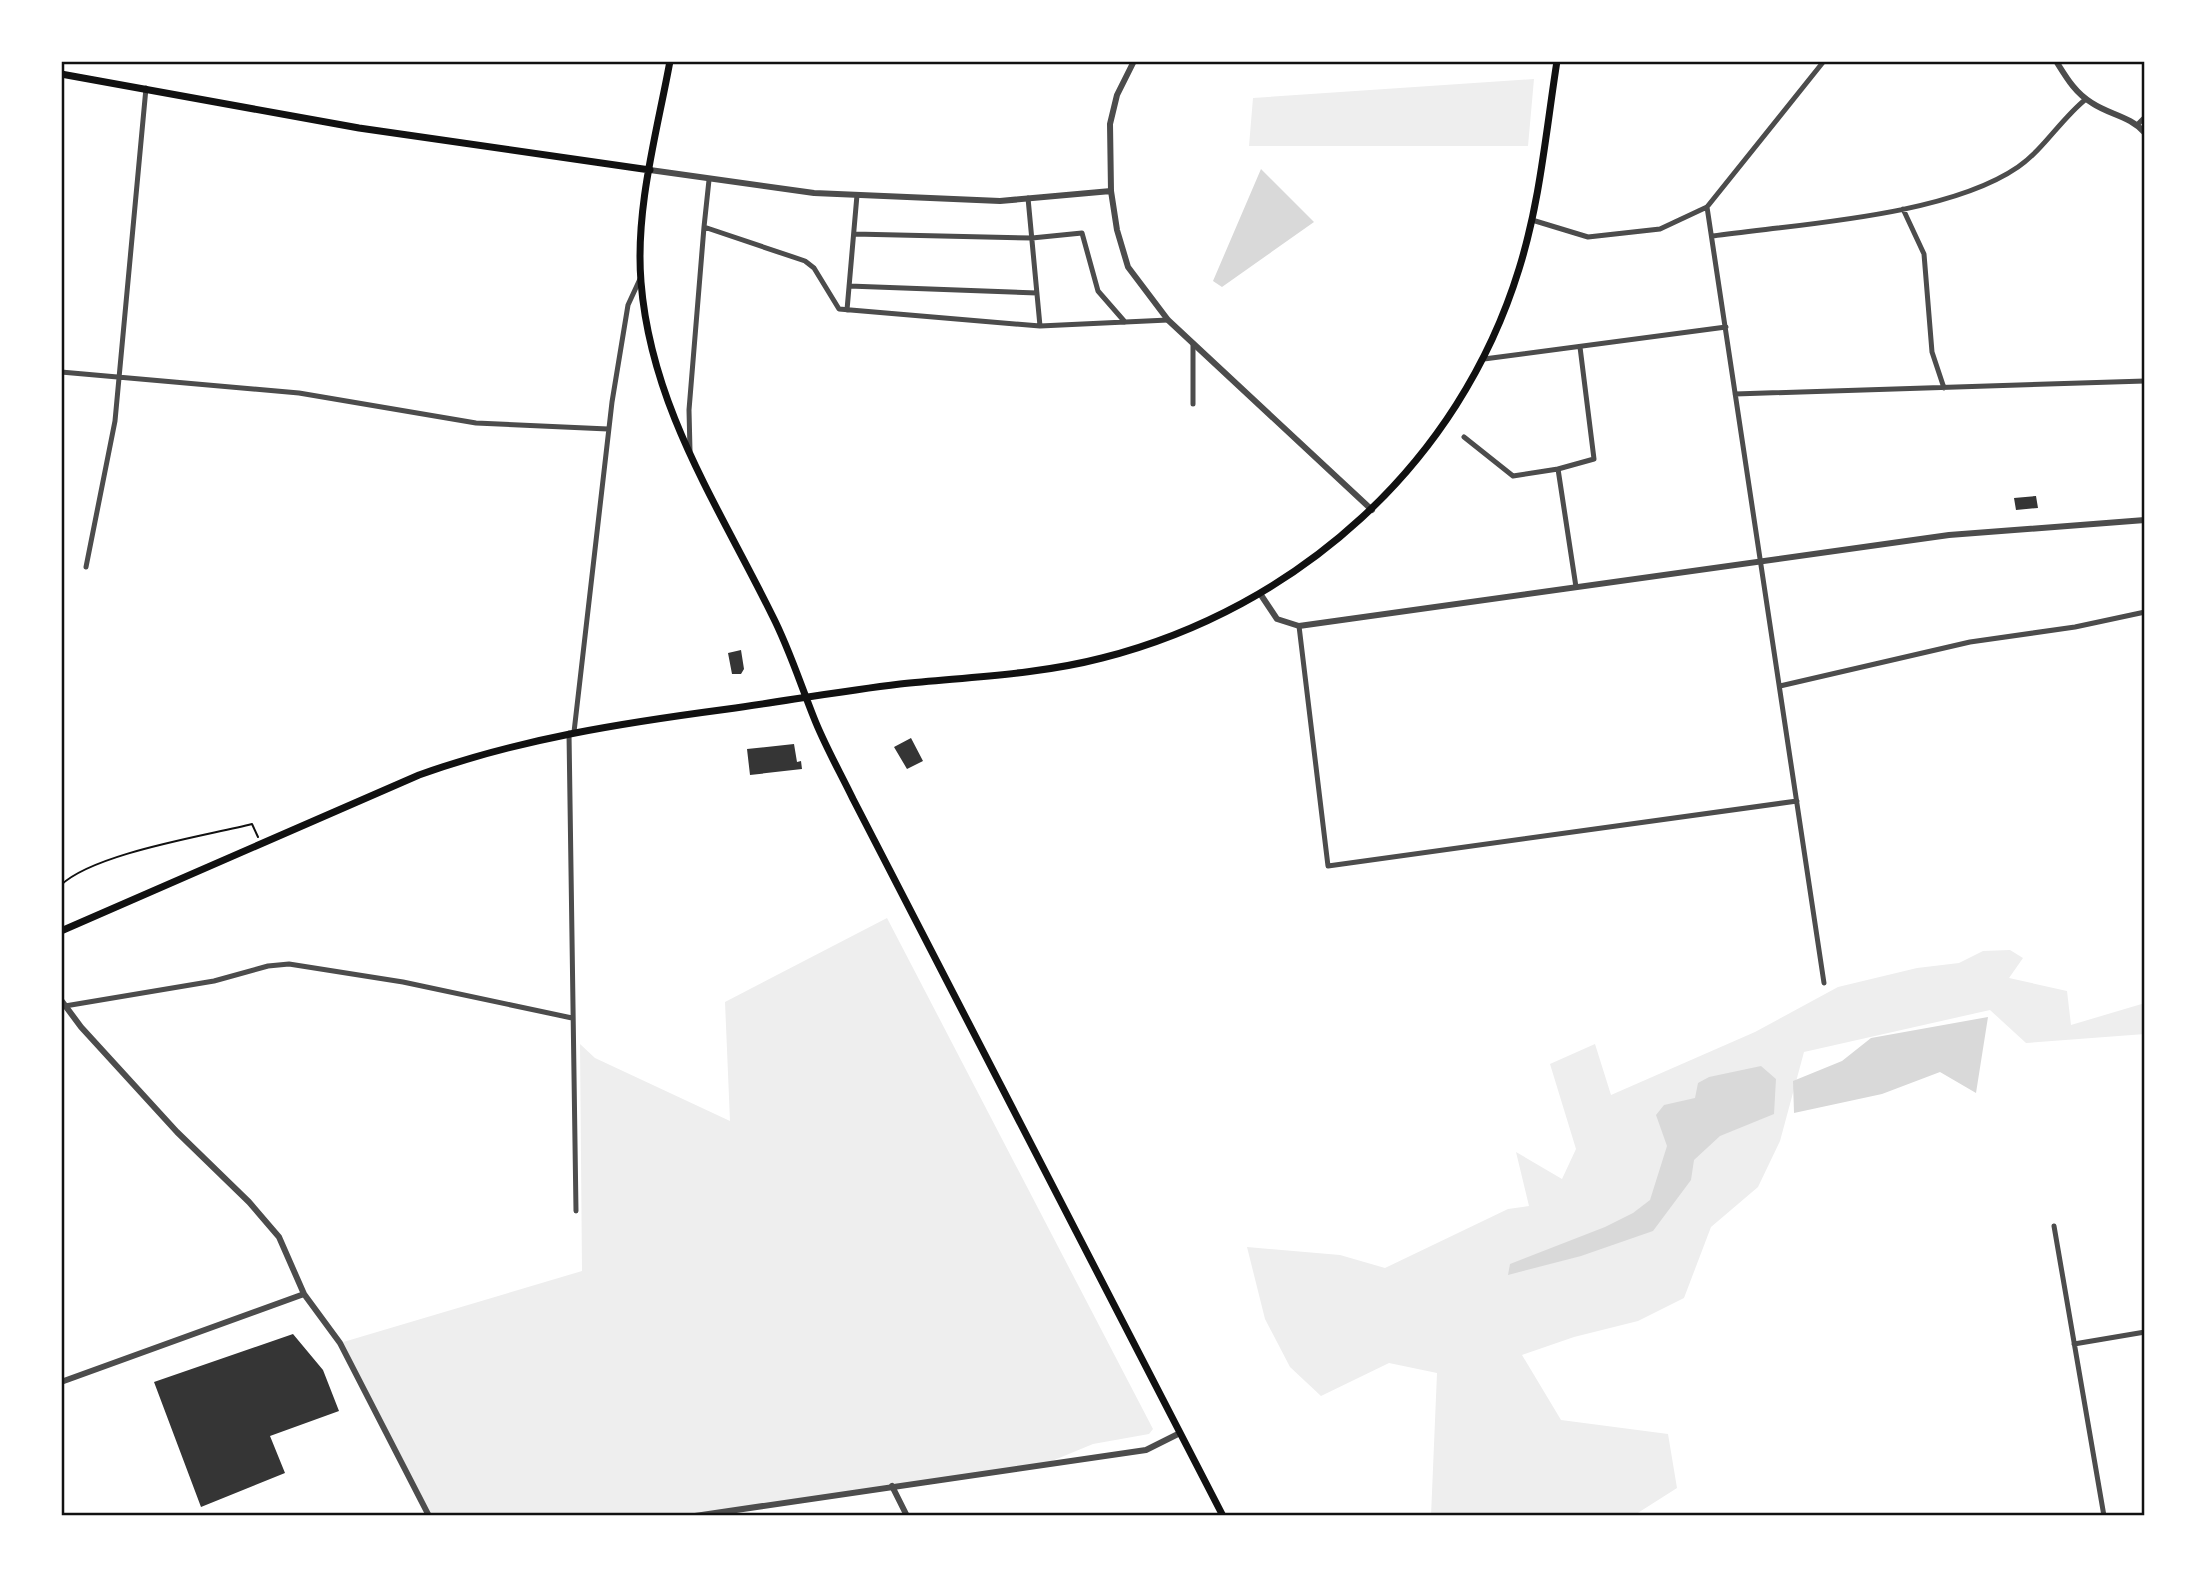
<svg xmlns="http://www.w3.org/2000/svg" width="2206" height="1577" font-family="'PT Serif',serif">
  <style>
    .green { fill: #eee }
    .water { fill: #d9d9d9 }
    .building { fill: #353535 }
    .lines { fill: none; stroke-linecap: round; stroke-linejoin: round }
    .path { stroke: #111; stroke-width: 2 }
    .minor { stroke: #4c4c4c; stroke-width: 5 }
    .tertiary { stroke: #4c4c4c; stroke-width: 6 }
    .secondary { stroke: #111; stroke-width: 7 }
    .neatline { fill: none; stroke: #111; stroke-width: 2.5 }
  </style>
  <rect width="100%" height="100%" fill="#fff"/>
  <path class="green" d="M1534,79L1528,146H1249L1253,98Z
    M887,918L1153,1429L1149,1434L1093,1444L1047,1463L695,1516H429L340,1343L582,1271L580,1044L595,1058L730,1121L725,1002Z
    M2010,950L2023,958L2009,978L2067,991L2071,1025L2145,1003V1034L2026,1043L1990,1010L1804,1052L1780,1141L1758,1187L1711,1227L1684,1298L1638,1321L1574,1337L1522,1355L1561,1420L1668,1434L1677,1488L1633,1516H1431L1437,1373L1389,1363L1321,1396L1290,1367L1265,1319L1247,1247L1340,1255L1385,1268L1508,1209L1529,1206L1516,1152L1562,1179L1576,1149L1550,1064L1595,1044L1611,1095L1755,1032L1838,987L1917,968L1959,963L1983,951Z"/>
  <path class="water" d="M1261,169L1314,222L1222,287L1213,281Z
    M1988,1017L1976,1093L1940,1072L1882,1094L1794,1113L1793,1081L1842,1061L1871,1038Z
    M1761,1066L1776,1079L1774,1114L1720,1136L1694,1160L1691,1180L1653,1231L1581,1256L1508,1275L1510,1264L1605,1227L1633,1213L1650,1200L1667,1146L1656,1115L1664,1105L1695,1098L1698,1083L1709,1077Z"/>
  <path class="building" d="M2036,496L2038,508L2016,510L2014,498Z
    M741,650L744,669L741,674H732L728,653Z
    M911,738L923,761L907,769L894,747Z
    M794,744L797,762L801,761L802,769L750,775L747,749Z
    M293,1334L323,1370L339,1411L270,1436L285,1473L201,1507L154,1382Z"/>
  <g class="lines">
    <path class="path" d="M61,885C95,853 205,836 252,824L258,837"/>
    <path class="minor" d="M1824,61L1707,207L1824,983
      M2137,125L2145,117
      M709,180L704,227L805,261L814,268L839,309L1040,326L1168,320
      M1028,198L1040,326
      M1903,209L1924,254L1932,352L1944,388
      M1532,220L1588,237L1660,229L1707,207
      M854,234L1032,238L1082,233L1098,291L1125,322
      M1713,236C1799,224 1947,216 2018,167C2044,149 2061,119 2086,99
      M849,286L1037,293
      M847,310L857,195
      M1193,343V404
      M1484,359L1726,327
      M61,372L299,393L476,423L608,429
      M1735,394L2145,381
      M1464,437L1513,476L1558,469
      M690,451L689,410L704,227
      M86,567L115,421L146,88
      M1576,587L1558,469L1594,459L1580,347
      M1299,626L1328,866L1797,801
      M1780,686L1970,642L2075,627L2145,612
      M574,732L612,402L628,305L640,279
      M569,733L576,1211
      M65,1006L214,981L268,966L289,964L403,982L572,1018
      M2054,1226L2104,1516
      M2074,1344L2145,1332"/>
    <path class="tertiary" d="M1134,61L1117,95L1110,124L1111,191L1117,230L1128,267L1168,320L1372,510
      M2056,61C2066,77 2075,93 2092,103C2110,115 2130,116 2145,133
      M650,170L814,193L1000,201L1111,191
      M1261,595L1277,619L1299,626L1949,535L2145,520
      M61,1000L81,1027L177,1132L249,1202L279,1237L304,1294L340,1343L429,1516
      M61,1382L304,1294
      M892,1486L907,1516
      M695,1516L1146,1450L1180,1433"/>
    <path class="secondary" d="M670,61C657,132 635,209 641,282C651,407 718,505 772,615C789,648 800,683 814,718C825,746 840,772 853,799L1223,1516
      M61,74L359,128L650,170
      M61,931L419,775C519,739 622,723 728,709C785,701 842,691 900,684C966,677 1037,675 1102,658C1298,608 1459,464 1519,269C1540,202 1546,131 1557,61"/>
  </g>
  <rect width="2206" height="1577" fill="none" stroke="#ffffff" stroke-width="126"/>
  <rect x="63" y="63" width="2080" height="1451" class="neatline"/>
</svg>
